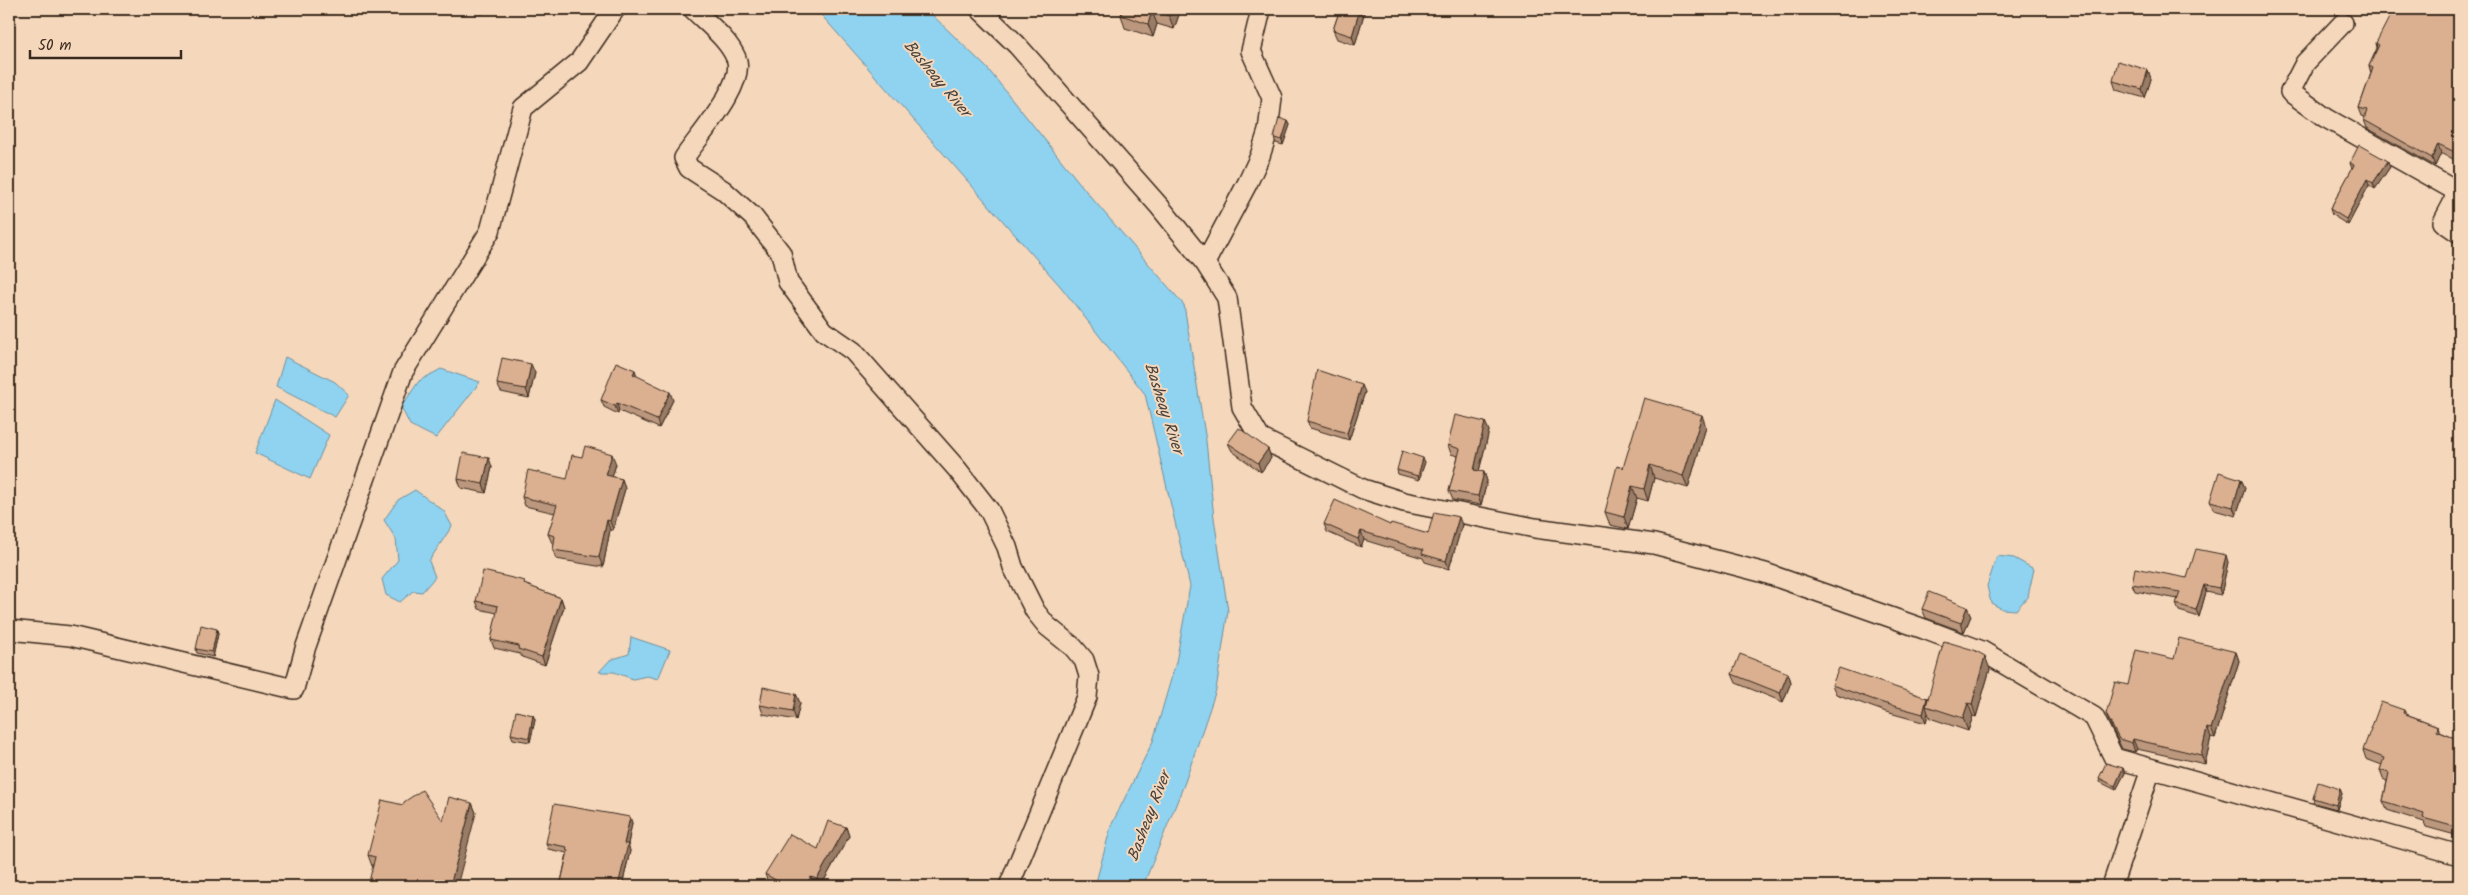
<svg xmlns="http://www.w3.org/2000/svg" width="2468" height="895" font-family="Kalam,sans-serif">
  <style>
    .water { fill: #8fd3f1; stroke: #6d8f9d }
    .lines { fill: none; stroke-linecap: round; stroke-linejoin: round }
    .minor-casing { stroke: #3b2a1e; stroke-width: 22 }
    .minor { stroke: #f5d7bb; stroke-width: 19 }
    .wall { fill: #bb977d; stroke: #3b2a1e }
    .shaded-wall { fill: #997b66; stroke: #3b2a1e }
    .building { fill: #dab091; stroke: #3b2a1e }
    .labels { text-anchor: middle; stroke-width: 4; stroke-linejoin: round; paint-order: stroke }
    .water-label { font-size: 16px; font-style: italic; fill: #48433e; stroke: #f5d7bb }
  </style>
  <rect width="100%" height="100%" fill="#f5d7bb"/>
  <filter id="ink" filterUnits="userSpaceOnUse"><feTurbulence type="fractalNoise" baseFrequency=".02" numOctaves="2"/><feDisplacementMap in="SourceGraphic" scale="10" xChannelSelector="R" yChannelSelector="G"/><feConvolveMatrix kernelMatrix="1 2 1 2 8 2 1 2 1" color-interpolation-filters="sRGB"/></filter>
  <g filter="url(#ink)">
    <path class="water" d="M816,9H926L987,68L1090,196L1184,305L1206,441L1214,518L1228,611L1216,690L1185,782L1143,886H1095L1111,826L1153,741L1176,662L1190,586L1145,394L1061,287Z
      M285,357L335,382L349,395L335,417L276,387Z
      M441,369L480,382L436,438L410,425L401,407L419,381Z
      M275,400L329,435L310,479L255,453Z
      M415,490L444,511L452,526L429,561L435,577L422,592L413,591L400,602L386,595L382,579L398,560L396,539L384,520L398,500Z
      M1997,556L2014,558L2034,569L2028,596L2016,610L2002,609L1991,603L1987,586Z
      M631,637L670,650L658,679L647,676L633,679L614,672H599L610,660L629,654Z"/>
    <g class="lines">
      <g class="minor-casing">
        <path id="minor" d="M693,9C708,24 728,39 736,58C747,83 698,137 684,158L689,168L723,190L753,217L781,253L788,282L824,331L853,351L957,469L989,510L1007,547L1013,567L1035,611L1047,626L1073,647L1084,660L1089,676L1087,697L1009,886
          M980,9L1017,45L1160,207L1205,263L1227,298L1242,407L1260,438L1363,489L1404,502L1535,528L1654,544L1765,573L1924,629L1982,651L2094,717L2114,758L2459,855
          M2343,23L2305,63L2290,92L2326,118L2456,191L2453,203L2443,222L2459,233
          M1205,263L1248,182L1260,156L1268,131L1272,98L1251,51L1260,14
          M9,630L70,636L294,689L305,649L403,372L490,231L523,108L579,62L615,9
          M2112,886L2151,769"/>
      </g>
      <use href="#minor" class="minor"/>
    </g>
    <path class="wall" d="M464,9H484L483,14L466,11Z
      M1123,9H1181L1174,29L1157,24L1153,37L1125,28L1121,15Z
      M1340,9H1362L1364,14L1355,45L1337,39L1333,30Z
      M2459,9V162L2441,153L2435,166L2367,128L2364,120L2365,117L2362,116L2359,108L2371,73L2369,66L2377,48L2376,43L2399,14Z
      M2148,70L2151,79L2145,98L2116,90L2113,81Z
      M1288,121L1290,125L1283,145L1276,143L1274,138Z
      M2350,163L2390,167L2375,189L2369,185L2348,225L2332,215L2330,209L2352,169Z
      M635,370L637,377L673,400L659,428L619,411L618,414L604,407L601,400Z
      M535,373L529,398L501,392L497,384Z
      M1365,392L1349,440L1310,428L1307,421Z
      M1485,422L1489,431L1479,471L1484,472L1487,481L1481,505L1453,500L1449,491L1458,456L1451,454L1448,445Z
      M1706,427L1688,488L1654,478L1648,501L1637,498L1628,529L1610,525L1605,512L1623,468Z
      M1228,443L1268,449L1271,458L1261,472L1232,451Z
      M1425,462L1419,480L1398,474L1397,470Z
      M616,464L612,477L622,479L625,489L613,530H610L603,567L556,559L553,550L554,544L552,543L548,534L555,513L525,506L522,497L567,479Z
      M492,467L486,493L461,488L458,479Z
      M2241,479L2245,488L2236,516L2214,510L2210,501Z
      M1324,524L1390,525L1428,534L1462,525L1449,569L1425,562L1423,558L1364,540L1361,547L1327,532Z
      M2228,562L2221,595L2206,592L2199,617L2179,611L2176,604L2178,599L2135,591L2132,584L2187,578Z
      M526,585L561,598L564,607L545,665L522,657L520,654L494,648L491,640L497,613L479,609L476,601Z
      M1967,607L1971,616L1964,632L1926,618L1922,609Z
      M217,629L218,634L213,657L197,653L196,649Z
      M2236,652L2239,661L2215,738L2211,737L2205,764L2137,749L2135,752L2122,749L2110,724L2106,714L2128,685L2174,659Z
      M1990,669L1976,717L1973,716L1968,731L1930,718L1928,713L1926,723L1886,712L1836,694L1832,685L1927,698Z
      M1788,673L1791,682L1783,702L1736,683L1732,674Z
      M796,694L800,703L796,720L763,714L760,705Z
      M2404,710L2406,714L2438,726L2440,732L2459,740V836L2426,827L2424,822L2387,810L2383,801L2387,781L2383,779L2380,770L2382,765L2366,759L2363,750Z
      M533,715L535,720L530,742L513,739L511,734Z
      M2123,768L2125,773L2116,790L2100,782L2099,778Z
      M2340,789L2342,794L2337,809L2314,803L2313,798Z
      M472,803L476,813L372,866L368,855L443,821Z
      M630,817L632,823L628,844L630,851L622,886H562L561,882L567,853L548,849L546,843Z
      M846,827L849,836L821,886H817L814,885L813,886H774L768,883L765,874L818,849Z"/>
    <path class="shaded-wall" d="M1172,9H1181L1174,29L1169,16Z
      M1360,9H1362L1364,14L1355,45L1352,36Z
      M1152,11L1157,24L1153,37L1148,24Z
      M2148,70L2151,79L2145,98L2142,89Z
      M2459,82V98L2455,90Z
      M1288,121L1290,125L1283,145L1282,140Z
      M2438,144L2441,153L2435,166L2432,158Z
      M2388,161L2390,167L2375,189L2373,183Z
      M2367,179L2369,185L2348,225L2346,219Z
      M531,364L535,373L529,398L526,389Z
      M635,370L637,377L633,374Z
      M1362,385L1365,392L1349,440L1347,433Z
      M670,392L673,400L659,428L657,420Z
      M617,403L619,411L618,414L615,406Z
      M1702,415L1706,427L1688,488L1683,476Z
      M1485,422L1489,431L1477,479L1474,470Z
      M1268,449L1271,458L1261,472L1258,463Z
      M612,454L616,464L610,484L606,475Z
      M489,458L492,467L486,493L483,484Z
      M1423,458L1425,462L1419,480L1418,476Z
      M1650,465L1654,478L1648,501L1644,489Z
      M1484,472L1487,481L1481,505L1478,496Z
      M622,479L625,489L613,530L610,521Z
      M2241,479L2245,488L2236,516L2233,507Z
      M1632,486L1637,498L1628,529L1624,517Z
      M1459,517L1462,525L1449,569L1446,561Z
      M607,520L610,530L603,567L599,557Z
      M1361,531L1364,540L1361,547L1358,539Z
      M2226,555L2228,562L2221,595L2219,588Z
      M2204,585L2206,592L2199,617L2196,610Z
      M561,598L564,607L545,665L542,657Z
      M1967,607L1971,616L1964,632L1961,623Z
      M217,629L218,634L213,657L212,652Z
      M2236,652L2239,661L2215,738L2211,729Z
      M1985,656L1990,669L1976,717L1972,704Z
      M1788,673L1791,682L1783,702L1780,693Z
      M796,694L800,703L796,720L793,711Z
      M1927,698L1926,706L1928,713L1926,723L1923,714Z
      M1968,703L1973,716L1968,731L1963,718Z
      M533,715L535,720L530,742L529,738Z
      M2207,728L2211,737L2205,764L2201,755Z
      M2133,739L2137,749L2135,752L2132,743Z
      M2123,768L2125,773L2116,790L2115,786Z
      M2340,789L2342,794L2337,809L2336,805Z
      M472,803L476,813L457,886H450Z
      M630,817L632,823L628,844L630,851L622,886H618L624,844Z
      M846,827L849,836L821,886H819L817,879Z
      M811,877L814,885L813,886H805Z"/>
    <path class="building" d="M1123,9H1172L1169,16L1152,11L1148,24L1121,15Z
      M1340,9H1360L1352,36L1333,30Z
      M2402,9H2459V82L2455,90L2459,92V154L2438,144L2432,158L2364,120L2367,110L2359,108L2373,68L2369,66L2379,45L2376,43L2392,12L2399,14Z
      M2118,61L2148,70L2142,89L2113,81Z
      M1279,118L1288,121L1282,140L1274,138Z
      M2359,145L2388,161L2373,183L2367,179L2346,219L2330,209L2354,165L2350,163Z
      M502,358L531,364L526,389L497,384Z
      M616,362L635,370L633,374L670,392L657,420L617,403L615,406L601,400Z
      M1317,370L1362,385L1347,433L1307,421Z
      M1644,398L1702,415L1683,476L1650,465L1644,489L1632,486L1624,517L1605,512L1617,466L1623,468Z
      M1455,415L1485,422L1474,470L1484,472L1478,496L1449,491L1460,449L1448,445Z
      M1239,428L1268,449L1258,463L1228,443Z
      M585,446L612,454L606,475L622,479L610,521L607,520L599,557L553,550L555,536L548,534L557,505L522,497L528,470L567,479L572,455L582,457Z
      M1402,451L1423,458L1418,476L1397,470Z
      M463,453L489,458L483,484L458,479Z
      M2219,472L2241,479L2233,507L2210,501Z
      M1335,500L1390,525L1391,523L1428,534L1434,512L1459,517L1446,561L1422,554L1423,550L1361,531L1358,539L1324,524Z
      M2196,549L2226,555L2219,588L2204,585L2196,610L2176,604L2180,592L2132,584L2135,568L2187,578Z
      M483,571L525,581L524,584L561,598L542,657L518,649L519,646L491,640L498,606L476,601Z
      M1929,592L1967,607L1961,623L1922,609Z
      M201,625L217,629L212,652L196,649Z
      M2179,638L2236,652L2211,729L2207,728L2201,755L2133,739L2132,743L2119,739L2106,714L2115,682L2128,685L2136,650L2174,659Z
      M1944,641L1974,650L1985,656L1972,704L1968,703L1963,718L1926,706Z
      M1740,654L1788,673L1780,693L1732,674Z
      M1839,668L1927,698L1923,714L1883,703L1832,685Z
      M763,687L796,694L793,711L760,705Z
      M2381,702L2404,710L2403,713L2438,726L2437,731L2459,740V828L2423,818L2424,814L2383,801L2389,773L2380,770L2384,758L2363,750Z
      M516,711L533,715L529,738L511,734Z
      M2106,763L2123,768L2115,786L2099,778Z
      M2318,782L2340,789L2336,805L2313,798Z
      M422,790L443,821L449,797L472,803L450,886H368L375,857L368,855L382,800L403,805L404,802Z
      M554,804L630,817L624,844H628L618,886H611L603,884L602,886H574L561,882L568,851L566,850L567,847L546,843Z
      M828,821L846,827L817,879L811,877L805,886H786L765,874L790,834L818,849Z"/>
  </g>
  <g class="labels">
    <g class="water-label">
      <text transform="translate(938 78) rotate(50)" y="6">Basheay River</text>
      <text transform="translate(1165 408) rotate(72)" y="6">Basheay River</text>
      <text transform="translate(1148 816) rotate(-69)" y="6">Basheay River</text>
    </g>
  </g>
  <rect width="2468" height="895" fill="none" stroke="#f5d7bb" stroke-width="30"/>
  <rect x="15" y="15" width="2438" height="865" fill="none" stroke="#3b2a1e" stroke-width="2" filter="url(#ink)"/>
  <path d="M30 50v8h151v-8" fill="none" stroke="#3b2a1e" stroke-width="2.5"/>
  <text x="38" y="50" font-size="15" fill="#3b2a1e" stroke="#f5d7bb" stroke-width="4" paint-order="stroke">50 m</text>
</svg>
